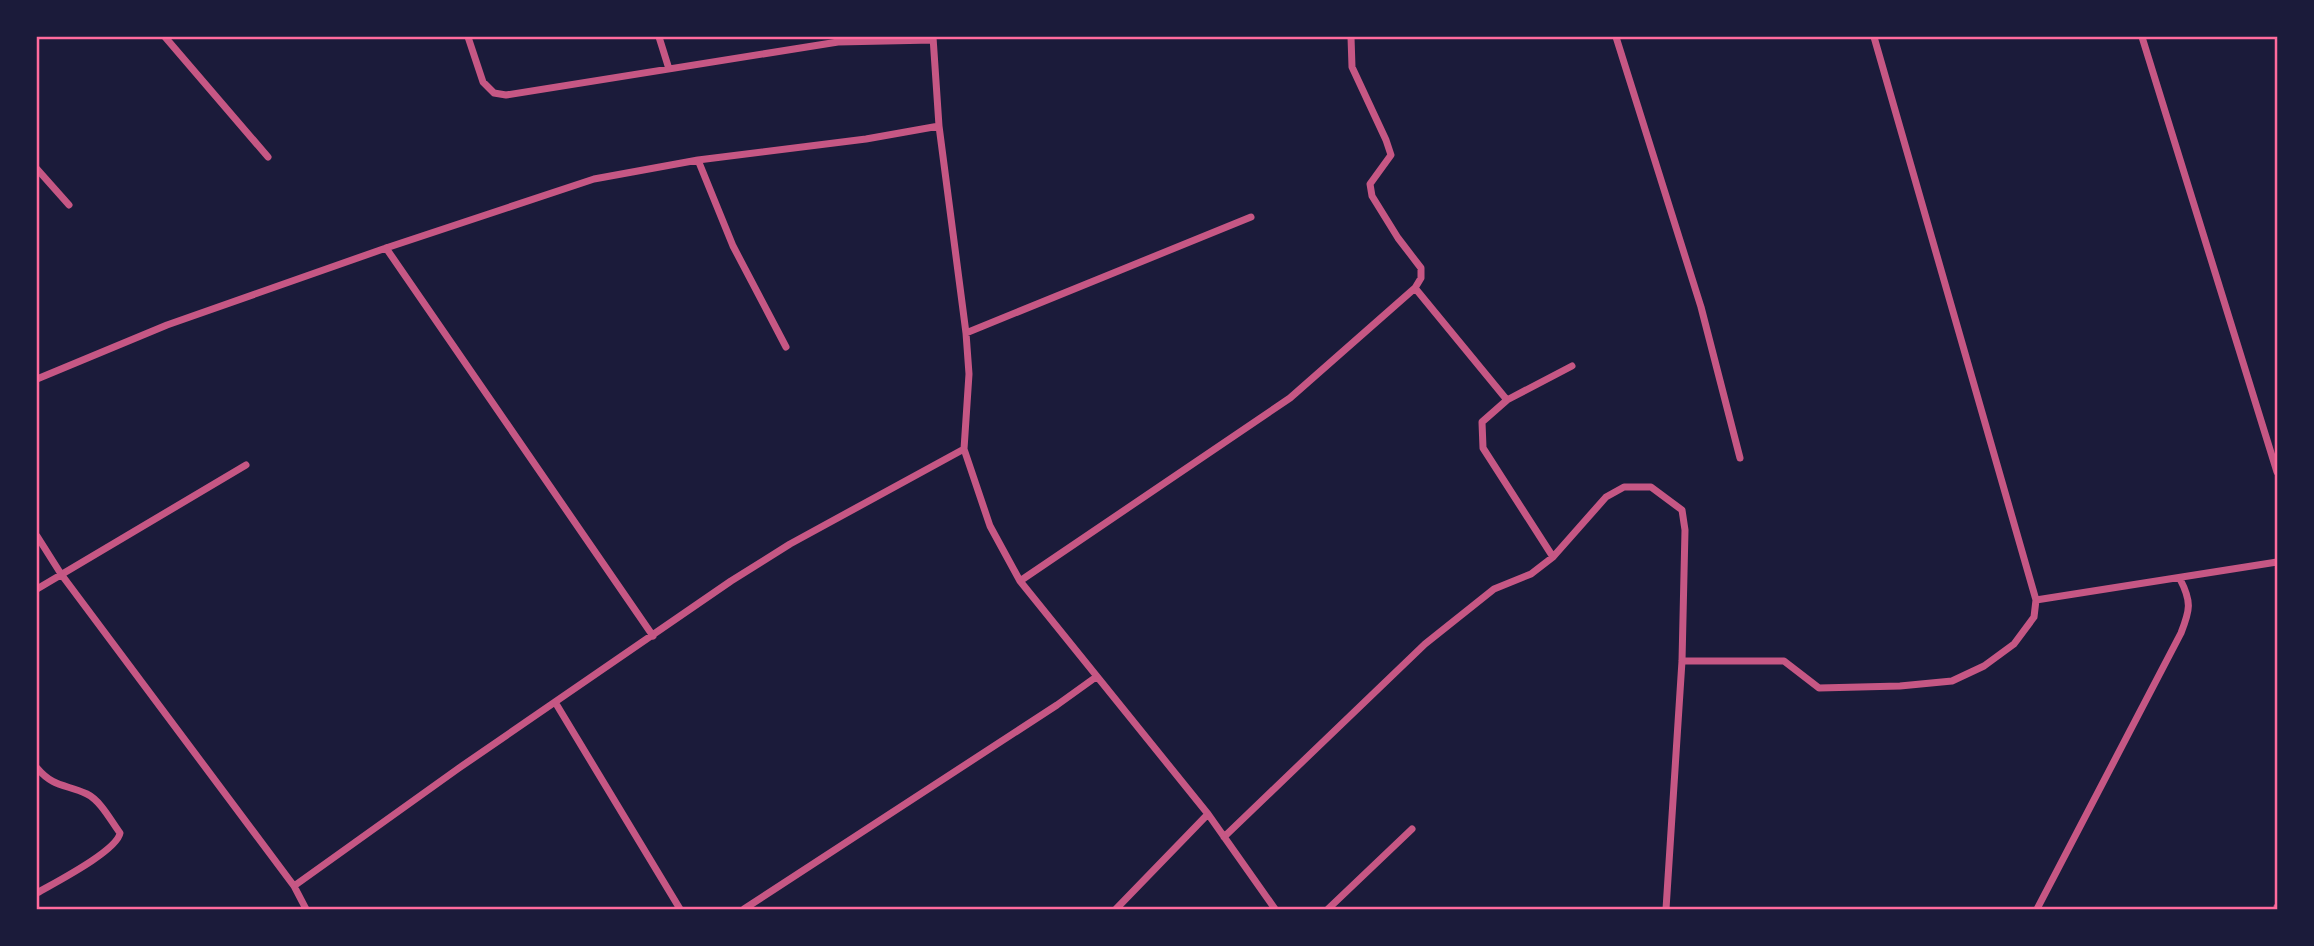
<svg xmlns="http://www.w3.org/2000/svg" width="2314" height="946" font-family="'Varela Round',sans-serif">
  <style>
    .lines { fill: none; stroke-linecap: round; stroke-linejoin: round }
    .minor { stroke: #c65784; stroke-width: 7 }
    .neatline { fill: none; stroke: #ff6b9d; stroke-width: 2.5 }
  </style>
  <rect width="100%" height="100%" fill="#1b1b3a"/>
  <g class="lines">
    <path class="minor" d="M165,37L268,157
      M468,37L483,82L494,93L506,95L838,42L933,40
      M659,37L669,69
      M933,37L939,126L966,333L969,374L964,449L990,526L1020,581L1208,814L1275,909
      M1616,37L1701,307L1740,458
      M2142,37L2277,472
      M698,160L733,246L786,347
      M37,169L69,205
      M386,248L653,636
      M1415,288L1507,400L1482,422L1483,448L1553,557
      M966,333L1251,217
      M37,379L167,325L386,248L594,179L698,160L866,139L939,126
      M1507,400L1572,366
      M37,536L61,574L294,886L306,909
      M1020,581L1290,398L1415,288L1421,278V268L1398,238L1372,196L1370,184L1391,155L1386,140L1352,67L1351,37
      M37,589L246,465
      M2036,600L2277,562
      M1682,661H1784L1819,688L1900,686L1952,681L1984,666L2014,644L2034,617L2036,600L1874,37
      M555,702L680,909
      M37,768C54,788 66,784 87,794C101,801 111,821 120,833C117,851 54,883 37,893
      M1224,837L1425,644L1494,589L1531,574L1553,557L1606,497L1624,487H1651L1682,510L1685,530L1682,661L1666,909
      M294,886L459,768L731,581L790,544L964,449
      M2277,907V909
      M744,909L1057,705L1096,677
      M1116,909L1208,814
      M1328,909L1412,829
      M2037,909L2181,633C2190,610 2192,602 2180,579"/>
  </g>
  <rect width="2314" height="946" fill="none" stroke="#1b1b3a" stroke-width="77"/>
  <rect x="38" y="38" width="2238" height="870" class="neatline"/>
</svg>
